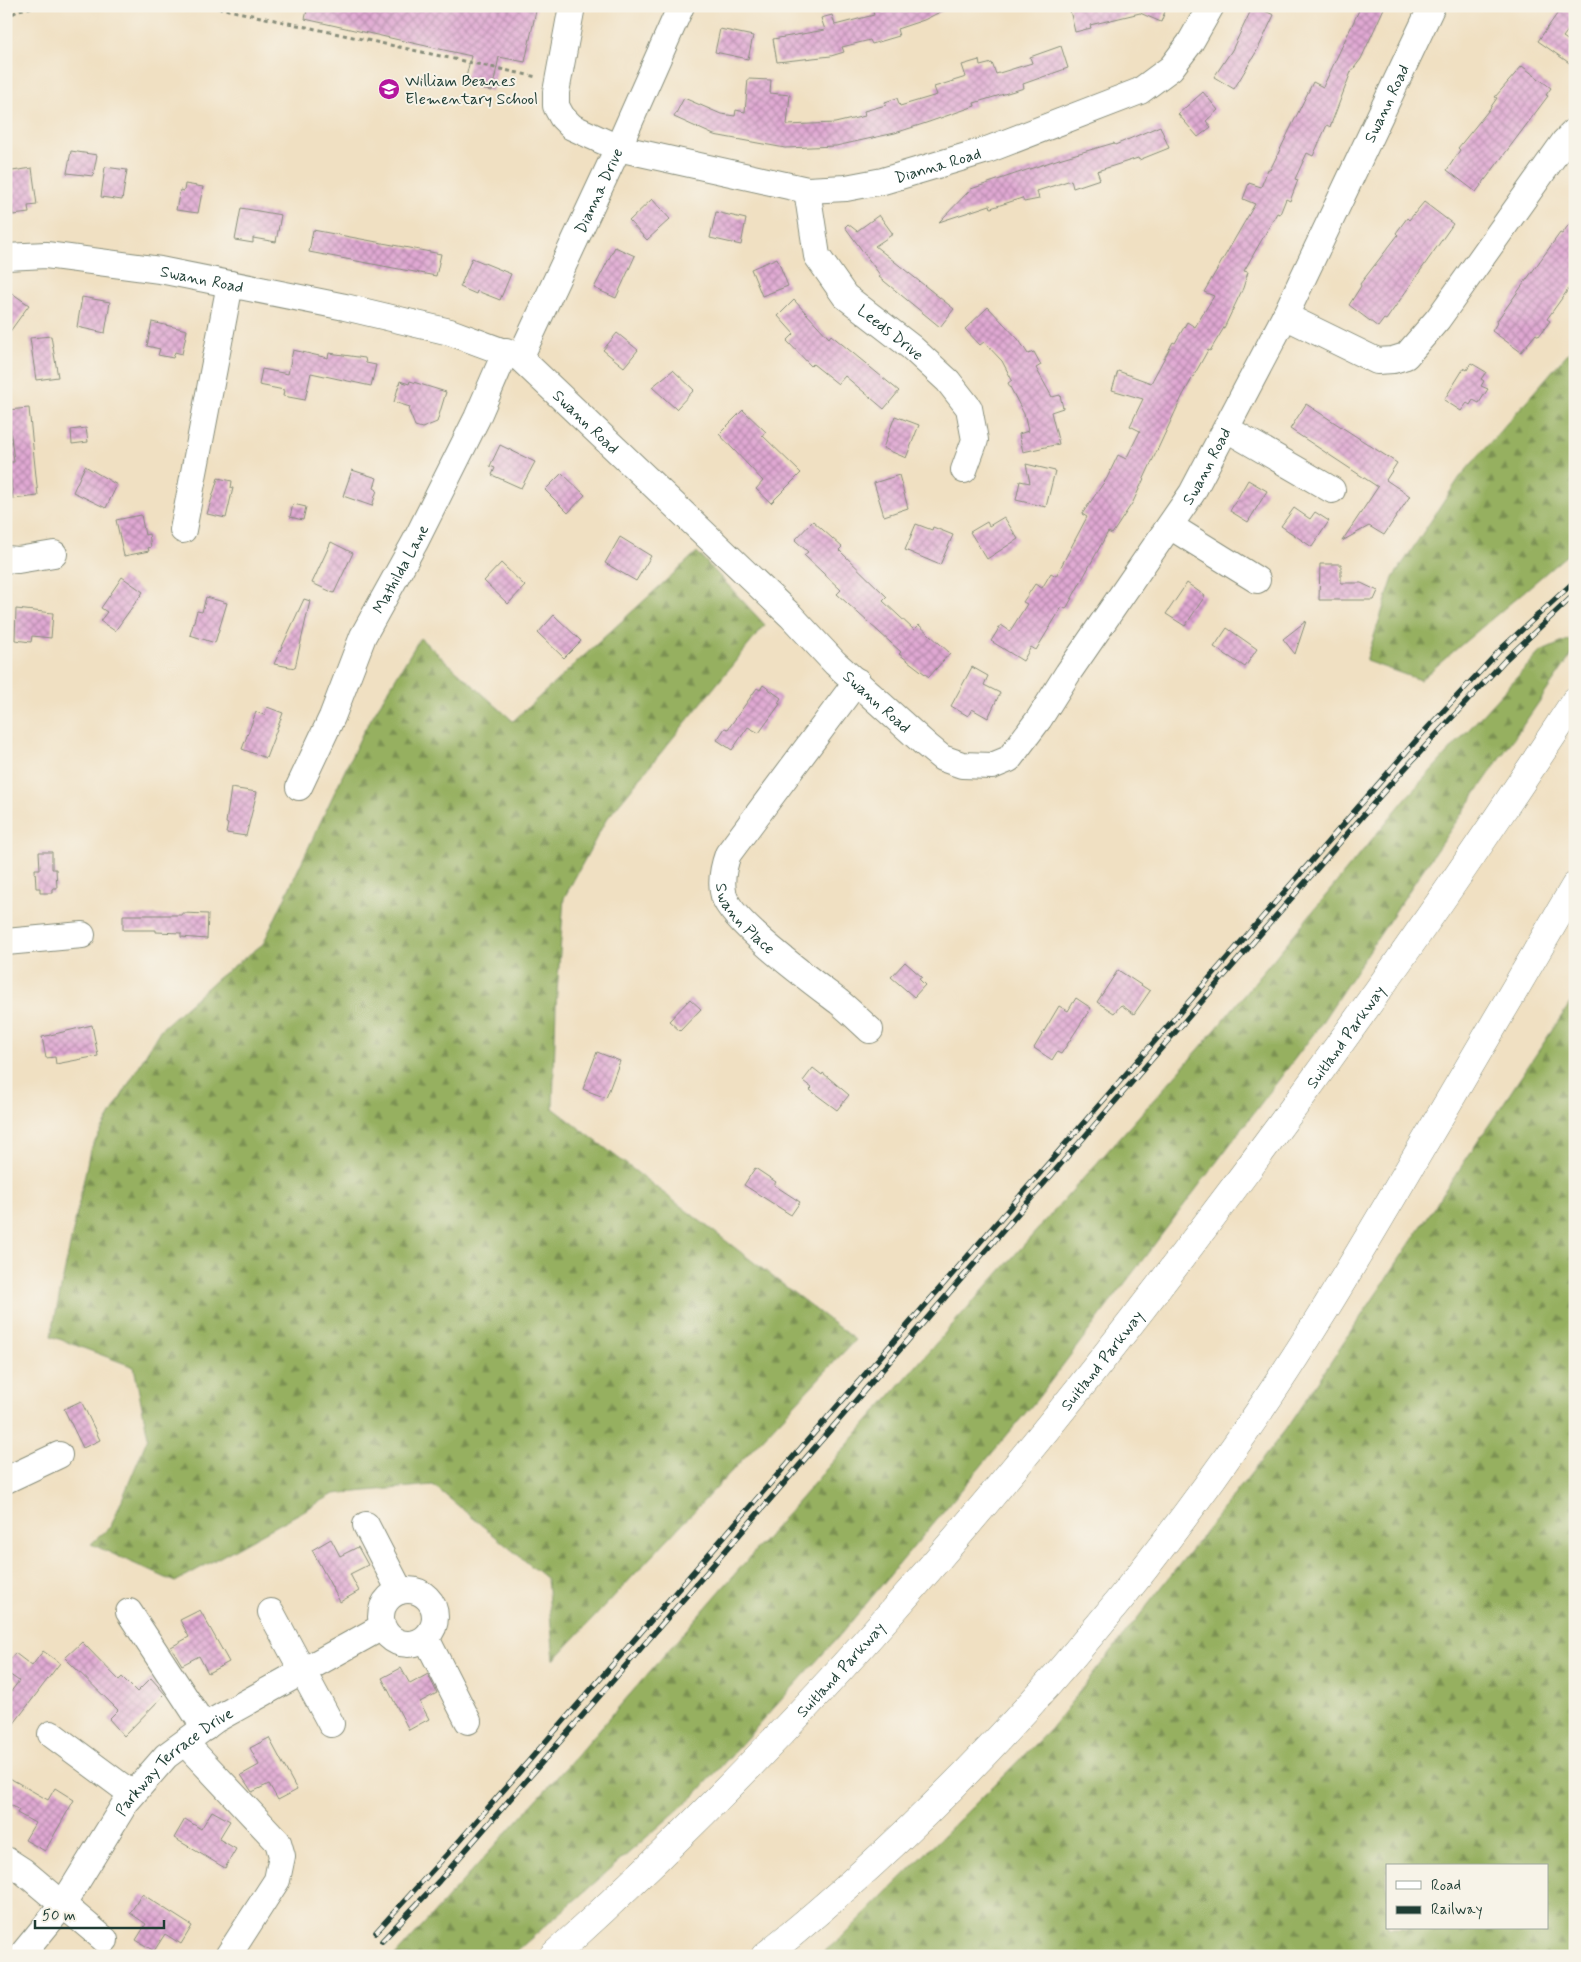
<svg xmlns="http://www.w3.org/2000/svg" width="1581" height="1962" font-family="Mynerve,sans-serif">
  <style>
    .forest { fill: url(#forest-firs); stroke: #5a764a; fill-rule: evenodd }
    .building { fill: url(#building-cross-hatch) }
    .lines { fill: none; stroke-linecap: round; stroke-linejoin: round }
    .minor-casing { stroke: #888e7b; stroke-width: 28 }
    .highway-casing { stroke: #888e7b; stroke-width: 29 }
    .path { stroke: #888e7b; stroke-width: 3; stroke-dasharray: 4 4; stroke-linecap: butt }
    .minor { stroke: #fff; stroke-width: 26 }
    .highway { stroke: #fff; stroke-width: 28 }
    .rail-casing { stroke: #1f3d34; stroke-width: 5.5 }
    .rail { stroke: #f7f3e8; stroke-width: 4; stroke-dasharray: 11; stroke-linecap: butt }
    .labels { text-anchor: middle; stroke-width: 4; stroke-linejoin: round; paint-order: stroke }
    .poi-label { font-size: 16px; fill: #1f3d34; stroke: #f7f3e8; text-anchor: start }
    .street-label { font-size: 16px; fill: #1f3d34; stroke: #f7f3e8 }
  </style>
  <defs>
    <pattern id="forest-firs" width="22" height="20" patternUnits="userSpaceOnUse" patternTransform="scale(1.25)"><rect width="22" height="20" fill="#96b061"/><path d="M5 1l3.5 6h-7zM16 11l3.5 6h-7z" fill="#7a9051"/></pattern>
    <pattern id="building-cross-hatch" width="8" height="8" patternUnits="userSpaceOnUse" patternTransform="scale(1.25)"><rect width="8" height="8" fill="#e0a8d3"/><path d="M0 0l8 8M0 8l8-8" fill="none" stroke="#b58aac"/></pattern>
  </defs>
  <rect width="100%" height="100%" fill="#f7f3e8"/>
  <filter id="ink" filterUnits="userSpaceOnUse"><feTurbulence type="fractalNoise" baseFrequency=".02" numOctaves="2"/><feDisplacementMap in="SourceGraphic" scale="10" xChannelSelector="R" yChannelSelector="G"/><feConvolveMatrix kernelMatrix="1 2 1 2 8 2 1 2 1" color-interpolation-filters="sRGB"/></filter>
  <filter id="wash" filterUnits="userSpaceOnUse"><feTurbulence type="fractalNoise" baseFrequency=".0096" numOctaves="4" result="noise"/><feDisplacementMap in="SourceGraphic" scale="20" xChannelSelector="R" yChannelSelector="G"/><feGaussianBlur stdDeviation="1.12" result="paint"/><feColorMatrix in="noise" values="0 0 0 0 0 0 0 0 0 0 0 0 0 0 0 0 0 1.4 0 .05"/><feComposite in="paint" operator="in"/></filter>
  <g filter="url(#wash)">
    <rect width="100%" height="100%" fill="#f0e0c2"/>
    <path class="forest" d="M1575,345V548L1420,680L1366,661L1393,578L1460,477Z
      M697,552L765,625L606,820L564,898L556,1006L553,1108L855,1340L554,1660L547,1579L433,1485L334,1494L175,1582L91,1544L111,1526L148,1437L134,1367L51,1336L90,1150L160,1030L218,978L263,944L363,732L420,638L513,721Z
      M1575,637V650L1422,871L1318,1028L1038,1398L840,1635L696,1794L511,1956H395L577,1755L945,1333L1207,1040L1406,798L1540,652Z
      M1575,996V1956H819L843,1936L1051,1728L1286,1429ZM1387,1866H1547V1928H1387Z"/>
    <g id="blocks">
      <path class="building" d="M308,6H537L525,62L499,57L492,91L464,86L471,56L305,19Z
        M891,6H952L924,20L897,29L899,36L872,44L870,40L842,47L844,52L831,56L777,62L773,39L825,30L821,18L832,15L835,25L874,15L873,12Z
        M1069,6H1167L1161,22L1140,13L1090,25L1091,28L1075,32Z
        M1253,6L1274,15L1258,49L1234,89L1214,77L1232,50Z
        M1361,6H1385L1361,59L1351,72L1330,127L1327,125L1313,156L1307,153L1295,179L1298,180L1290,201L1286,199L1280,214L1277,213L1244,271L1248,272L1243,288L1225,326L1210,351L1208,350L1183,395L1133,502L1112,534L1108,532L1066,609L1062,607L1036,650L1031,647L1023,661L991,641L1001,625L1010,631L1027,604L1023,602L1035,584L1042,588L1051,573L1056,576L1087,517L1082,514L1107,478L1118,455L1126,459L1140,431L1130,426L1143,399L1112,390L1118,371L1151,383L1173,342L1175,343L1187,322L1195,327L1214,296L1204,292L1255,204L1243,199L1249,183L1261,187L1268,169L1270,170L1313,82L1323,87Z
        M1562,7L1575,16V21L1563,37L1575,45V67L1538,41Z
        M720,29L753,36L748,59L715,52Z
        M1061,46L1068,68L1023,84L1024,88L974,103L975,106L926,123L895,133L836,146L785,148L714,135L674,117L684,98L721,114L735,116L736,110L745,112L748,79L771,80L770,93L790,95L787,125L835,123L865,116L864,111L886,105L885,102L897,98L900,106L937,95L934,87L966,77L962,65L979,60L980,66L992,63L996,74L1032,63L1030,57Z
        M1522,66L1551,88L1546,95L1548,96L1476,192L1447,170L1460,150L1458,148L1488,111L1497,98L1495,97Z
        M1203,92L1218,110L1206,121L1211,127L1198,137L1178,114Z
        M1160,126L1169,148L1139,160L1138,158L1097,171L1100,179L1073,188L1071,180L1037,191L1039,199L1024,202L1022,198L991,208L990,205L939,222L971,189L1062,158L1114,143L1115,145Z
        M71,151L97,155L93,176L67,173Z
        M105,167L127,170L122,200L101,197Z
        M32,168L37,205L28,206L29,213L13,215L8,184L6,185V172Z
        M185,184L203,187L198,213L176,210L180,190L184,191Z
        M652,199L670,219L647,240L629,221Z
        M1424,202L1453,224L1386,320L1384,319L1378,327L1349,305L1361,286L1360,284L1398,235L1396,233L1407,218L1409,220Z
        M241,208L281,215L276,242L253,238V243L235,240Z
        M716,212L746,219L741,245L710,238Z
        M879,215L893,234L875,246L954,309L940,327L879,277L880,275L845,227L848,224L857,231Z
        M1575,216V280L1547,319L1550,321L1539,336L1536,334L1521,352L1492,331L1497,323L1496,322L1560,233L1562,234Z
        M313,230L441,254L436,276L309,252Z
        M615,247L635,256L616,298L594,288Z
        M472,258L511,274L500,300L477,291L476,294L460,287Z
        M777,258L788,286L762,296L751,269Z
        M6,289L29,305L6,337Z
        M82,297L110,302L105,333L77,327Z
        M794,300L829,338L831,335L899,391L884,409L845,376L838,384L813,364L811,366L787,341L794,334L778,316Z
        M988,307L1019,340L1028,354L1034,352L1041,365L1036,368L1052,397L1060,395L1063,408L1051,412L1059,444L1023,452L1019,434L1028,431L1024,414L1008,383L1012,380L1002,361L984,342L980,345L965,329Z
        M152,322L187,330L182,354L175,352L173,358L158,355L160,349L147,346Z
        M617,333L638,350L624,367L603,350Z
        M51,336L58,377L36,380L30,338Z
        M293,350L328,358L329,353L365,358L366,363L376,365L371,386L311,373L305,400L283,396L284,390L259,385L262,369L288,374Z
        M1471,363L1486,372L1481,379L1484,381L1481,386L1488,389L1479,403L1473,400L1470,405L1467,403L1461,411L1444,400L1464,368L1467,370Z
        M673,370L694,390L676,409L652,387Z
        M400,381L409,384L410,381L446,392L437,422L422,428L415,426L409,411L410,407L394,402Z
        M1306,404L1397,463L1386,480L1410,496L1384,535L1369,526L1342,541L1378,487L1290,429Z
        M29,408L38,496L13,499L9,462H14L8,410Z
        M743,410L766,432L762,435L801,473L771,503L756,489L763,481L719,434Z
        M895,416L919,425L906,458L883,448Z
        M86,428L88,442L72,444L71,430Z
        M500,445L535,462L521,488L492,475L495,468L490,466Z
        M1026,464L1055,471L1046,507L1016,500L1020,481L1030,483Z
        M85,466L117,485L106,508L73,492Z
        M352,470L377,478L374,488L377,490L372,506L343,496Z
        M562,473L585,495L568,513L545,490Z
        M899,475L908,508L884,516L874,483Z
        M218,478L232,481L231,488H233L226,518L207,514Z
        M1248,480L1267,491L1248,522L1230,511Z
        M293,504L306,507L303,520L290,517Z
        M1294,508L1310,519L1315,512L1329,521L1312,547L1281,526Z
        M141,515L145,535L149,534L151,547L148,548L149,551L124,556L116,520Z
        M1004,517L1018,539L987,559L970,532L987,522L989,526Z
        M813,521L842,547L839,550L887,597L883,601L914,630L919,625L950,653L929,677L899,654L901,652L837,594L841,590L804,555L808,552L795,540Z
        M916,524L932,530L933,527L953,535L940,565L905,550Z
        M620,537L651,556L636,581L605,563Z
        M331,542L353,553L334,593L312,583Z
        M501,563L525,586L508,604L484,581Z
        M1320,564H1341V583H1361L1378,591L1374,600H1319Z
        M122,577L143,592L115,631L100,621L107,612L101,608Z
        M1187,583L1205,596L1185,626L1166,614Z
        M206,597L227,603L215,643L190,635L197,611L202,612Z
        M304,599L310,601L295,668L274,664Z
        M16,609L53,613L51,638L32,636L31,642L15,640Z
        M554,615L581,641L564,658L538,633Z
        M1306,621L1295,654L1283,639Z
        M1227,628L1257,649L1245,667L1214,647Z
        M972,667L988,676L984,685L1000,693L988,718L972,709L968,716L951,706Z
        M763,685L781,698L778,703L780,704L759,733L748,727L732,750L717,740L725,728L728,729L757,688L760,690Z
        M267,707L283,713L266,758L242,749L256,712L264,715Z
        M231,788L257,792L246,836L226,833L228,824L226,823Z
        M39,852H52V869H56L57,888H53V893H40V888H36L35,869H40Z
        M182,913L208,914L207,939L181,937V933L156,932V930H123V915H182Z
        M905,962L922,977L919,979L925,985L914,997L891,977Z
        M1118,970L1150,991L1134,1014L1121,1005L1114,1013L1097,1002Z
        M1076,998L1091,1008L1061,1054L1057,1052L1052,1060L1034,1048L1059,1006L1068,1011Z
        M690,999L701,1009L680,1031L669,1021Z
        M92,1025L98,1056L56,1064L55,1057L46,1058L42,1037Z
        M597,1052L620,1061L606,1098L583,1089Z
        M813,1068L822,1075L823,1073L849,1095L837,1110L810,1090L812,1088L803,1081Z
        M755,1168L776,1182L774,1185L800,1202L791,1215L744,1185Z
        M81,1401L100,1440L83,1448L64,1409Z
        M331,1539L340,1556L358,1547L368,1565L350,1574L359,1591L340,1602L312,1550Z
        M200,1610L229,1662L208,1673L199,1656L182,1665L171,1647L189,1637L180,1620Z
        M82,1642L119,1680L122,1677L137,1692L151,1678L165,1694L124,1736L109,1719L118,1710L65,1658Z
        M43,1651L60,1663L6,1734V1698L19,1681L6,1672V1665L15,1653L32,1666Z
        M401,1668L410,1684L428,1674L437,1693L420,1702L429,1719L409,1730L382,1678Z
        M269,1738L297,1790L278,1800L269,1784L252,1792L241,1775L259,1765L250,1748Z
        M6,1776L48,1800L55,1788L74,1800L45,1851L25,1840L35,1823L17,1813L19,1810L6,1802Z
        M212,1811L230,1821L219,1839L236,1849L225,1868L174,1838L185,1819L201,1829Z
        M142,1894L192,1926L181,1944L165,1934L154,1951L136,1940L146,1924L130,1913Z"/>
    </g>
  </g>
  <g filter="url(#ink)">
    <use href="#blocks" fill-opacity="0" stroke="#888e7b" stroke-width="1"/>
    <g class="lines">
      <g class="minor-casing">
        <g id="minor">
          <path id="s1" d="M572,6L556,92V106L562,117L572,127L618,148L807,190L846,188L883,181L987,150L1140,91L1171,68L1190,43L1211,6"/>
          <path id="s2" d="M807,190L817,256L845,296L911,347L948,381L969,408L975,440L964,470"/>
          <path id="s3" d="M6,257L46,255L160,270L345,307L450,332L520,358L791,616L835,663L925,744L942,758L962,765L992,766L1009,759L1039,719L1068,673L1192,493L1285,316L1432,6"/>
          <path d="M1285,316L1377,361L1393,360L1406,356L1438,319L1564,142L1575,131"/>
          <path id="s4" d="M520,358L618,148L681,6"/>
          <path d="M1227,429L1332,490"/>
          <path d="M1170,526L1257,580"/>
          <path d="M183,530L230,284"/>
          <path d="M6,559L18,560L54,554"/>
          <path id="s5" d="M857,681L728,854C723,868 720,882 724,896C732,923 814,983 839,1002C850,1011 860,1021 870,1030"/>
          <path id="s6" d="M299,787L332,717L363,636L415,542L477,418L506,351"/>
          <path d="M6,942L82,935"/>
          <path d="M6,1480L59,1455"/>
          <path d="M366,1525L400,1591"/>
          <circle cx="408" cy="1617" r="27"/>
          <path d="M129,1612L205,1728"/>
          <path d="M271,1612L331,1724"/>
          <path d="M426,1638L468,1721"/>
          <path d="M51,1734L132,1794"/>
          <path d="M185,1743L278,1842L282,1856L277,1880L228,1956"/>
          <path d="M6,1860L23,1871L105,1940"/>
          <path id="s7" d="M21,1956L62,1906L126,1802L166,1756L215,1720L382,1627"/>
        </g>
      </g>
      <g class="highway-casing">
        <g id="highway">
          <path id="s8" d="M553,1956C794,1739 1004,1492 1199,1234C1331,1061 1456,883 1575,701"/>
          <path d="M765,1956C950,1807 1111,1626 1245,1432C1302,1350 1353,1264 1403,1179C1461,1081 1518,984 1575,886"/>
        </g>
      </g>
      <path class="path" d="M210,6L537,77
        M6,18L19,10L38,6"/>
      <use href="#minor" class="minor"/>
      <use href="#highway" class="highway"/>
      <g class="rail-casing">
        <path id="rail" d="M376,1932L461,1839L1420,736L1502,648L1575,581
          M382,1941L439,1881L1387,788L1505,660L1575,594"/>
      </g>
      <use href="#rail" class="rail"/>
    </g>
  </g>
  <defs>
    <g id="school-disc" transform="scale(1.125)"><circle r="9.5" fill="#b5179e" stroke="#f7f3e8"/><path d="M0-5L7-2L0 1L-7-2ZM-4 1L0 2.5L4 1V4Q0 6-4 4Z" fill="#fff"/></g>
  </defs>
  <g fill-rule="evenodd">
    <use href="#school-disc" x="389" y="89"/>
  </g>
  <g class="labels">
    <g class="poi-label">
      <text x="405" y="86">William Beanes<tspan x="405" dy="18">Elementary School</tspan></text>
    </g>
    <g class="street-label">
      <text dy="6" stroke="none"><textPath href="#s3" startOffset="1936">Swann Road</textPath></text>
      <text dy="6" stroke="none"><textPath href="#s1" startOffset="506">Dianna Road</textPath></text>
      <text dy="6" stroke="none"><textPath href="#s4" startOffset="185">Dianna Drive</textPath></text>
      <text dy="6" stroke="none"><textPath href="#s3" startOffset="198">Swann Road</textPath></text>
      <text dy="6" stroke="none"><textPath href="#s2" startOffset="174">Leeds Drive</textPath></text>
      <text dy="6" stroke="none"><textPath href="#s3" startOffset="618">Swann Road</textPath></text>
      <text dy="6" stroke="none"><textPath href="#s3" startOffset="1531">Swann Road</textPath></text>
      <text dy="6" stroke="none"><textPath href="#s6" startOffset="241">Mathilda Lane</textPath></text>
      <text dy="6" stroke="none"><textPath href="#s3" startOffset="1022">Swann Road</textPath></text>
      <text dy="6" stroke="none"><textPath href="#s5" startOffset="289">Swann Place</textPath></text>
      <text dy="6" stroke="none"><textPath href="#s8" startOffset="1216">Suitland Parkway</textPath></text>
      <text dy="6" stroke="none"><textPath href="#s8" startOffset="811">Suitland Parkway</textPath></text>
      <text dy="6" stroke="none"><textPath href="#s8" startOffset="406">Suitland Parkway</textPath></text>
      <text dy="6" stroke="none"><textPath href="#s7" startOffset="250">Parkway Terrace Drive</textPath></text>
    </g>
  </g>
  <rect width="1581" height="1962" fill="none" stroke="#f7f3e8" stroke-width="25"/>
  <rect x="1386" y="1864" width="162" height="65" fill="#f7f3e8" stroke="#a1aaa0"/>
  <rect x="1396" y="1881" width="25" height="8" fill="#ffffff" stroke="#a1aaa0"/>
  <text x="1431" y="1890" font-size="15" fill="#1f3d34">Road</text>
  <rect x="1396" y="1906" width="25" height="8" fill="#1f3d34" stroke="#a1aaa0"/>
  <text x="1431" y="1914" font-size="15" fill="#1f3d34">Railway</text>
  <path d="M35 1920v8h129v-8" fill="none" stroke="#1f3d34" stroke-width="2.5"/>
  <text x="42" y="1920" font-size="15" fill="#1f3d34" stroke="#f7f3e8" stroke-width="4" paint-order="stroke">50 m</text>
</svg>
